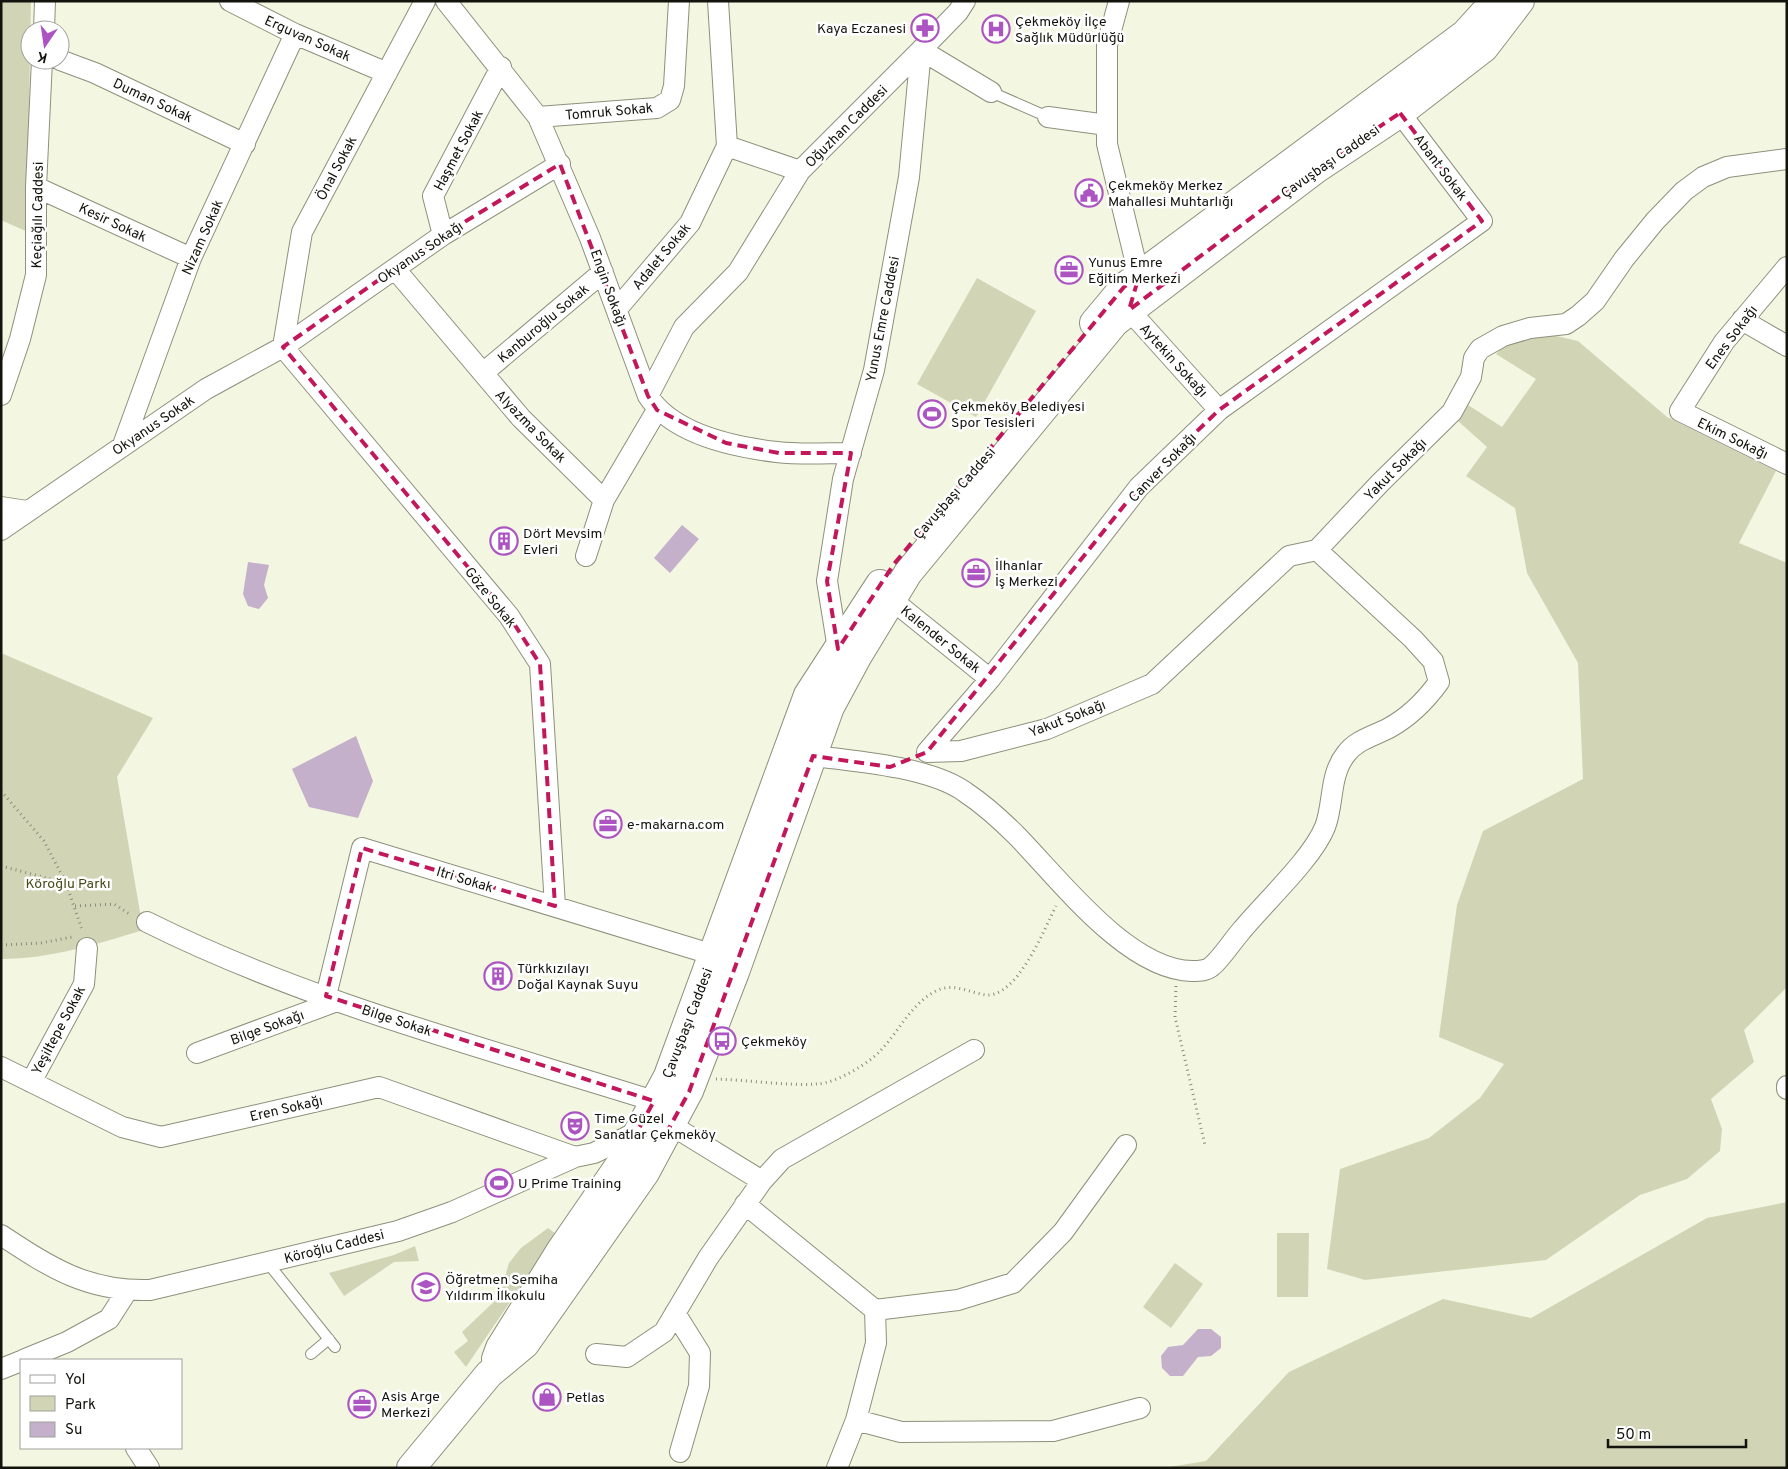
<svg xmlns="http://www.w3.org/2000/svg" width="1788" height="1469" font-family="Overpass,sans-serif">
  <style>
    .green { fill: #d1d5b6 }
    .water { fill: #c4b0ca }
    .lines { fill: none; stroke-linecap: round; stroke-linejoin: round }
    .lane-casing { stroke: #8e907c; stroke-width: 12 }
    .street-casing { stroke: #8e907c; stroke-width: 22 }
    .secondary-casing { stroke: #8e907c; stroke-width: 30 }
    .path { stroke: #8a8d7e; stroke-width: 3; stroke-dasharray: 1 4; stroke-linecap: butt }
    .lane { stroke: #fff; stroke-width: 10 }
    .street { stroke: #fff; stroke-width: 20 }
    .secondary { stroke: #fff; stroke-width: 28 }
    .marked { fill: none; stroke: #c2185b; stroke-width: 4; stroke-dasharray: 10 6; stroke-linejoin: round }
    .labels { text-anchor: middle; stroke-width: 5; stroke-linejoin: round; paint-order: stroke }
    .poi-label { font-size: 14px; fill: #12130c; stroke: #fff; text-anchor: start }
    .street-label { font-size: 14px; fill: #12130c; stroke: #fff }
    .park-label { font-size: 14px; fill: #464916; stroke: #fff }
  </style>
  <rect width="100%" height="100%" fill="#f3f6e0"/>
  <path class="green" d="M1,1H31L29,109L30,233L1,220Z
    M977,278L1036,311L976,417L917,384Z
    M1536,335L1556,336L1578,341L1667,417L1776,471L1739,543L1787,563V987L1744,1030L1754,1062L1711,1099L1722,1129L1720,1151L1687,1179L1640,1195L1546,1260L1365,1280L1327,1269L1340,1169L1429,1138L1480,1098L1504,1064L1439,1037L1457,905L1483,831L1583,779L1578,663L1527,573L1515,508L1466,476L1487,447L1458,421L1468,405L1502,427L1536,379L1496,354L1504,345Z
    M1,653L153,718L117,777L143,930C97,944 50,959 1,959Z
    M1787,1202V1468H1163L1206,1461L1289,1372L1443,1299L1531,1318L1707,1218Z
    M548,1228L556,1234L466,1367L454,1352L468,1341L462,1332L499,1297L509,1263L521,1248Z
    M1277,1233H1309L1308,1297H1277Z
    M415,1246L419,1261L394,1262L344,1296L329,1273L394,1255Z
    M1175,1263L1203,1284L1171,1328L1143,1307Z"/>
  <path class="water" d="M682,525L699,539L670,573L654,558Z
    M248,562L269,565L264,585L268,598L259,609L248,606L243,594Z
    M356,736L373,781L358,818L309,807L292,769Z
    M1198,1329H1211L1221,1337V1348L1211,1356L1198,1357L1183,1376H1170L1162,1368L1161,1356L1168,1347L1183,1345Z"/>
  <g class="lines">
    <g class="lane-casing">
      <path id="lane" d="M991,92L1048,117
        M267,1262L335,1347
        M311,1354L329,1339"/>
    </g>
    <g class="street-casing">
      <path id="street" d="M230,1L295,34L387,73
        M446,1L538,117L590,238L648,396C673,434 734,447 777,452C801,455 827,453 851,453
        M1119,1L1107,45V144L1139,276L1129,310L1219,410
        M44,30L45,1
        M60,60L95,73L245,144
        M1400,113L1482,221L1219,410L1139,487L990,679L927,752L961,751L1047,729L1152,684L1289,556L1317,550L1380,483L1452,412L1471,377L1474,358L1480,349L1503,336L1530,328L1566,324L1578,316L1595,301L1624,259L1655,221L1684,191L1703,177L1727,167L1787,159
        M538,117L657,108L670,100L674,86L679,1
        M1048,117L1107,125
        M727,146L800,171L921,50L991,92
        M36,187L191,258
        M443,235L433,196L501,67
        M1787,267L1724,342L1680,411L1787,464
        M395,269L521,418L604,500L657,410
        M617,309L690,223L727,146L718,1
        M1742,320L1787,346
        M283,347L509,616L540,664L555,906
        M283,347L302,232L425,1
        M483,373L603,272
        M1,395L20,339L36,275V187L42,60
        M648,396L684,327L738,272L800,171
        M123,445L191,258L295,34
        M1,507L27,511
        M1,530L206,389L283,347L443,235L560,164
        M586,556L604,500
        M892,600L990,679
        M838,649L827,581L843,479L874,370L909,177L921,50L958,12L965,1
        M813,756C856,761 930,767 965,792C983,804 1002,821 1017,836C1060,880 1128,970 1192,971C1199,971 1207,971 1212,966C1220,960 1234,939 1242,930C1265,902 1312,859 1325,827C1334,804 1329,775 1346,754C1356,740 1374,736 1389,728C1409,717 1426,700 1439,682L1433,661L1413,639L1317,550
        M147,922C305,1001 485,1048 654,1101
        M326,996L362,848L714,955
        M197,1053L337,1001
        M1,1067L122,1127L161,1137L379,1087L575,1157
        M31,1082L84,984L87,948
        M1787,1086V1089
        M671,1125L762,1181
        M745,1204L875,1310L876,1343L856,1420L837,1468
        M1,1235C51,1268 88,1292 150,1290L398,1231L452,1212L575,1157L594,1153L637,1132L641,1133
        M875,1310L958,1300L1013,1283L1063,1232L1126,1145
        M675,1313L700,1353L699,1386L680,1452
        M596,1354L627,1357L664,1332L708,1258L762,1181L782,1159L974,1050
        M23,1360L67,1342L109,1319L127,1291
        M1,1369L21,1361
        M856,1420L901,1432L1053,1431L1140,1408
        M136,1448L149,1468"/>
    </g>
    <g class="secondary-casing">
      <path id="secondary" d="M1094,323L1124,287L1465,34L1495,1
        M496,1359L500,1348L561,1250L623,1160L668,1076L808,695L880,584
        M411,1468L489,1374L525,1344L645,1173L689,1091L735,972L830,707L857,657L908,573L1115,322L1316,169L1400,113L1484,48L1520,1"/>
    </g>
    <path class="path" d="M1,791L44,841L66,883L82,930
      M1,866L66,883
      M75,906L114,904L131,915
      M1,945L41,943L72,937
      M1176,986L1175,1017L1205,1145
      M716,1079C748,1080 787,1086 818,1084C836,1083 870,1063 881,1050C900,1030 912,1002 938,990C955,983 970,993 986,995C1018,997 1044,929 1056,906"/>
    <use href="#lane" class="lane"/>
    <use href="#street" class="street"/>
    <use href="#secondary" class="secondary"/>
  </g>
  <path class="marked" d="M1400,113L1482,221L1219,410L1139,487L927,752L890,767L813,756L689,1092L663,1139L637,1132L654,1101L326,996L362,848L555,906L540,664L509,616L283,347L443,235L560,164L648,396L657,410L726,443L779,453H851L827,581L838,649L894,564L1124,287L1139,276L1129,310L1316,169Z"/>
  <defs>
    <g id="pharmacy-ring" transform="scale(1.4375)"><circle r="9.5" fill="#fff" stroke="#ac54c2" stroke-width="1.5"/><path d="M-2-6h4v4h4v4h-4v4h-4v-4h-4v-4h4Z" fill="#ac54c2"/></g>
    <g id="hospital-ring" transform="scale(1.4375)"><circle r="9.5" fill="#fff" stroke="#ac54c2" stroke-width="1.5"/><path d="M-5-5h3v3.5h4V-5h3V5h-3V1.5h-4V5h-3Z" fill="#ac54c2"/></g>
    <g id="civic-ring" transform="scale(1.4375)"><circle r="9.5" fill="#fff" stroke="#ac54c2" stroke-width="1.5"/><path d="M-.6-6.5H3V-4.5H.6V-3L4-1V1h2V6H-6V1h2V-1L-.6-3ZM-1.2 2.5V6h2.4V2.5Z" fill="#ac54c2"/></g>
    <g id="office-ring" transform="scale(1.4375)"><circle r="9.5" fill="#fff" stroke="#ac54c2" stroke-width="1.5"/><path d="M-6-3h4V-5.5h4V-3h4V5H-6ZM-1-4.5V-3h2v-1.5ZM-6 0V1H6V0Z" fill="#ac54c2"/></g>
    <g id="stadium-ring" transform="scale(1.4375)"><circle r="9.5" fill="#fff" stroke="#ac54c2" stroke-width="1.5"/><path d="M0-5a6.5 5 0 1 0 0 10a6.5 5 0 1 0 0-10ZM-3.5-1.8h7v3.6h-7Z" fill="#ac54c2"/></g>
    <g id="building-ring" transform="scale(1.4375)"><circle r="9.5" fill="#fff" stroke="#ac54c2" stroke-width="1.5"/><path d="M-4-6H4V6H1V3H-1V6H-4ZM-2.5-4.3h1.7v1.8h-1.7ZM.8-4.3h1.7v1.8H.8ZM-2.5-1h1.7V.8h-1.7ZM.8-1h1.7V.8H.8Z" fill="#ac54c2"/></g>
    <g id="bus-ring" transform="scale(1.4375)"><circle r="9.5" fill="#fff" stroke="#ac54c2" stroke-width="1.5"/><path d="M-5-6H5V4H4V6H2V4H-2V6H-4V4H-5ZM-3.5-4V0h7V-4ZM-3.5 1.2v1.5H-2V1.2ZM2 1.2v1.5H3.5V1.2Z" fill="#ac54c2"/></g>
    <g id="theatre-ring" transform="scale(1.4375)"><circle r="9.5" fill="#fff" stroke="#ac54c2" stroke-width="1.5"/><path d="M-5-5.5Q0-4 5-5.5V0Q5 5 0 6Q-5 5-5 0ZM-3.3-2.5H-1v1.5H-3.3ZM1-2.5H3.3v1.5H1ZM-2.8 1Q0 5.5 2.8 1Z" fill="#ac54c2"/></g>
    <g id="school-ring" transform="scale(1.4375)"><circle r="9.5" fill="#fff" stroke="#ac54c2" stroke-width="1.5"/><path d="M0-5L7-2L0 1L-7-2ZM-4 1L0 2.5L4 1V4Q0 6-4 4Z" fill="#ac54c2"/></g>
    <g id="shop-ring" transform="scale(1.4375)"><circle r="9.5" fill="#fff" stroke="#ac54c2" stroke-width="1.5"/><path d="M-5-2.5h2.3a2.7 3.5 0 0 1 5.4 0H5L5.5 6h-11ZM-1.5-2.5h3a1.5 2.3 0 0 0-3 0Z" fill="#ac54c2"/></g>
  </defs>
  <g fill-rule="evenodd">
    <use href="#pharmacy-ring" x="925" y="28"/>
    <use href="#hospital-ring" x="996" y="29"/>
    <use href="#civic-ring" x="1089" y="193"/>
    <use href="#office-ring" x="1069" y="270"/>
    <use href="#stadium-ring" x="932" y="414"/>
    <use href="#building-ring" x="504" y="541"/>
    <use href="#office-ring" x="976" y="573"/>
    <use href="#office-ring" x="608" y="824"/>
    <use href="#building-ring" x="498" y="976"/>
    <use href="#bus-ring" x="722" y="1041"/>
    <use href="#theatre-ring" x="575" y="1126"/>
    <use href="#stadium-ring" x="499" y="1183"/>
    <use href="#school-ring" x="426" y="1287"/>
    <use href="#shop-ring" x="547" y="1397"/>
    <use href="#office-ring" x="362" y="1404"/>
  </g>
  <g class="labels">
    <g class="poi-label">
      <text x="1015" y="26">Çekmeköy İlçe<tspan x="1015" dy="16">Sağlık Müdürlüğü</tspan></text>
      <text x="906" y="33" text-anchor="end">Kaya Eczanesi</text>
      <text x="1108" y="190">Çekmeköy Merkez<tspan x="1108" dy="16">Mahallesi Muhtarlığı</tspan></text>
      <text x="1088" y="267">Yunus Emre<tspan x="1088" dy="16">Eğitim Merkezi</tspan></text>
      <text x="951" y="411">Çekmeköy Belediyesi<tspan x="951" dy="16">Spor Tesisleri</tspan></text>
      <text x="523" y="538">Dört Mevsim<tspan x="523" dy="16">Evleri</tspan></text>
      <text x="995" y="570">İlhanlar<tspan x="995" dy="16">İş Merkezi</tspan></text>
      <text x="627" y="829">e-makarna.com</text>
      <text x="517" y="973">Türkkızılayı<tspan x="517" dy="16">Doğal Kaynak Suyu</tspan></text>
      <text x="741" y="1046">Çekmeköy</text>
      <text x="594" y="1123">Time Güzel<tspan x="594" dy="16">Sanatlar Çekmeköy</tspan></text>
      <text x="518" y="1188">U Prime Training</text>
      <text x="445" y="1284">Öğretmen Semiha<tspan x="445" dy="16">Yıldırım İlkokulu</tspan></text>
      <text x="381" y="1401">Asis Arge<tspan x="381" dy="16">Merkezi</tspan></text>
      <text x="566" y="1402">Petlas</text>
    </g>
    <g class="street-label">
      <text transform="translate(308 38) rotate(24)" y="5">Erguvan Sokak</text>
      <text transform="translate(153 100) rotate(25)" y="5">Duman Sokak</text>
      <text transform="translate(609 111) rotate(-5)" y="5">Tomruk Sokak</text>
      <text transform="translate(846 126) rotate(-45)" y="5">Oğuzhan Caddesi</text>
      <text transform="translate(458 150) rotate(-62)" y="5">Haşmet Sokak</text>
      <text transform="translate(1330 161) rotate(-35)" y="5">Çavuşbaşı Caddesi</text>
      <text transform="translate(1441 167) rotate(53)" y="5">Abant Sokak</text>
      <text transform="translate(336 168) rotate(-62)" y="5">Önal Sokak</text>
      <text transform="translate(37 215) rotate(-89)" y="5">Keçiağılı Caddesi</text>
      <text transform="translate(113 222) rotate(25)" y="5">Kesir Sokak</text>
      <text transform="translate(202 237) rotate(-66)" y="5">Nizam Sokak</text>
      <text transform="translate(420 252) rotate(-34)" y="5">Okyanus Sokağı</text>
      <text transform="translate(661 256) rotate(-50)" y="5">Adalet Sokak</text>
      <text transform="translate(609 288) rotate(70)" y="5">Engin Sokağı</text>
      <text transform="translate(882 319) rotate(-79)" y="5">Yunus Emre Caddesi</text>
      <text transform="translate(543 323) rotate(-40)" y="5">Kanburoğlu Sokak</text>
      <text transform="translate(1731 337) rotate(-53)" y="5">Enes Sokağı</text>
      <text transform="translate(1174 360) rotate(48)" y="5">Aytekin Sokağı</text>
      <text transform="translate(153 425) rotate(-34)" y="5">Okyanus Sokak</text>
      <text transform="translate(531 426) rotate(46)" y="5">Alyazma Sokak</text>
      <text transform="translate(1733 438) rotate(26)" y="5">Ekim Sokağı</text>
      <text transform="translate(1162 467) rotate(-46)" y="5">Canver Sokağı</text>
      <text transform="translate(1395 469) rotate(-45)" y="5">Yakut Sokağı</text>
      <text transform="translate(954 493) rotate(-49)" y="5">Çavuşbaşı Caddesi</text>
      <text transform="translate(491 597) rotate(51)" y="5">Göze Sokak</text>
      <text transform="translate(941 639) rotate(39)" y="5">Kalender Sokak</text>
      <text transform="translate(1067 718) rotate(-21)" y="5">Yakut Sokağı</text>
      <text transform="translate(465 879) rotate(17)" y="5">Itri Sokak</text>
      <text transform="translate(397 1020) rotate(18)" y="5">Bilge Sokak</text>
      <text transform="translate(687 1023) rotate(-69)" y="5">Çavuşbaşı Caddesi</text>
      <text transform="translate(267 1027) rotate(-20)" y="5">Bilge Sokağı</text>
      <text transform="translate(58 1030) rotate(-62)" y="5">Yeşiltepe Sokak</text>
      <text transform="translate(286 1108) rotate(-13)" y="5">Eren Sokağı</text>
      <text transform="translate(334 1246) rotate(-14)" y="5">Köroğlu Caddesi</text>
    </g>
    <g class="park-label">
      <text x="68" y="888">Köroğlu Parkı</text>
    </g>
  </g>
  <rect width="1788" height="1469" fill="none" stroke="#12130c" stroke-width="5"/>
  <rect x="20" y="1359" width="162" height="90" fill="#ffffff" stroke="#a0a19e"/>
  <rect x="30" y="1375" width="25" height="8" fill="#ffffff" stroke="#a0a19e"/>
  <text x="65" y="1384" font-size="15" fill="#12130c">Yol</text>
  <rect x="30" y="1396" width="25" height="15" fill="#d1d5b6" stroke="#a0a19e"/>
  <text x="65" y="1409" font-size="15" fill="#12130c">Park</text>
  <rect x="30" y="1422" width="25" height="15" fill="#c4b0ca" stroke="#a0a19e"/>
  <text x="65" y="1434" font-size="15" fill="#12130c">Su</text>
  <g transform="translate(45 45) rotate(193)"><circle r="24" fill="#ffffff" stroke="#a0a19e"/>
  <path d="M0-4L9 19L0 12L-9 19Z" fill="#ac54c2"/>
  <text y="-8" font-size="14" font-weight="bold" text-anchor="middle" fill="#12130c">K</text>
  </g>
  <path d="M1608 1439v8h138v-8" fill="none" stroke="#12130c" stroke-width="2.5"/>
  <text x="1616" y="1439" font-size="15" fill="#12130c" stroke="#ffffff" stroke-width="4" paint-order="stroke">50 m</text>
</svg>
